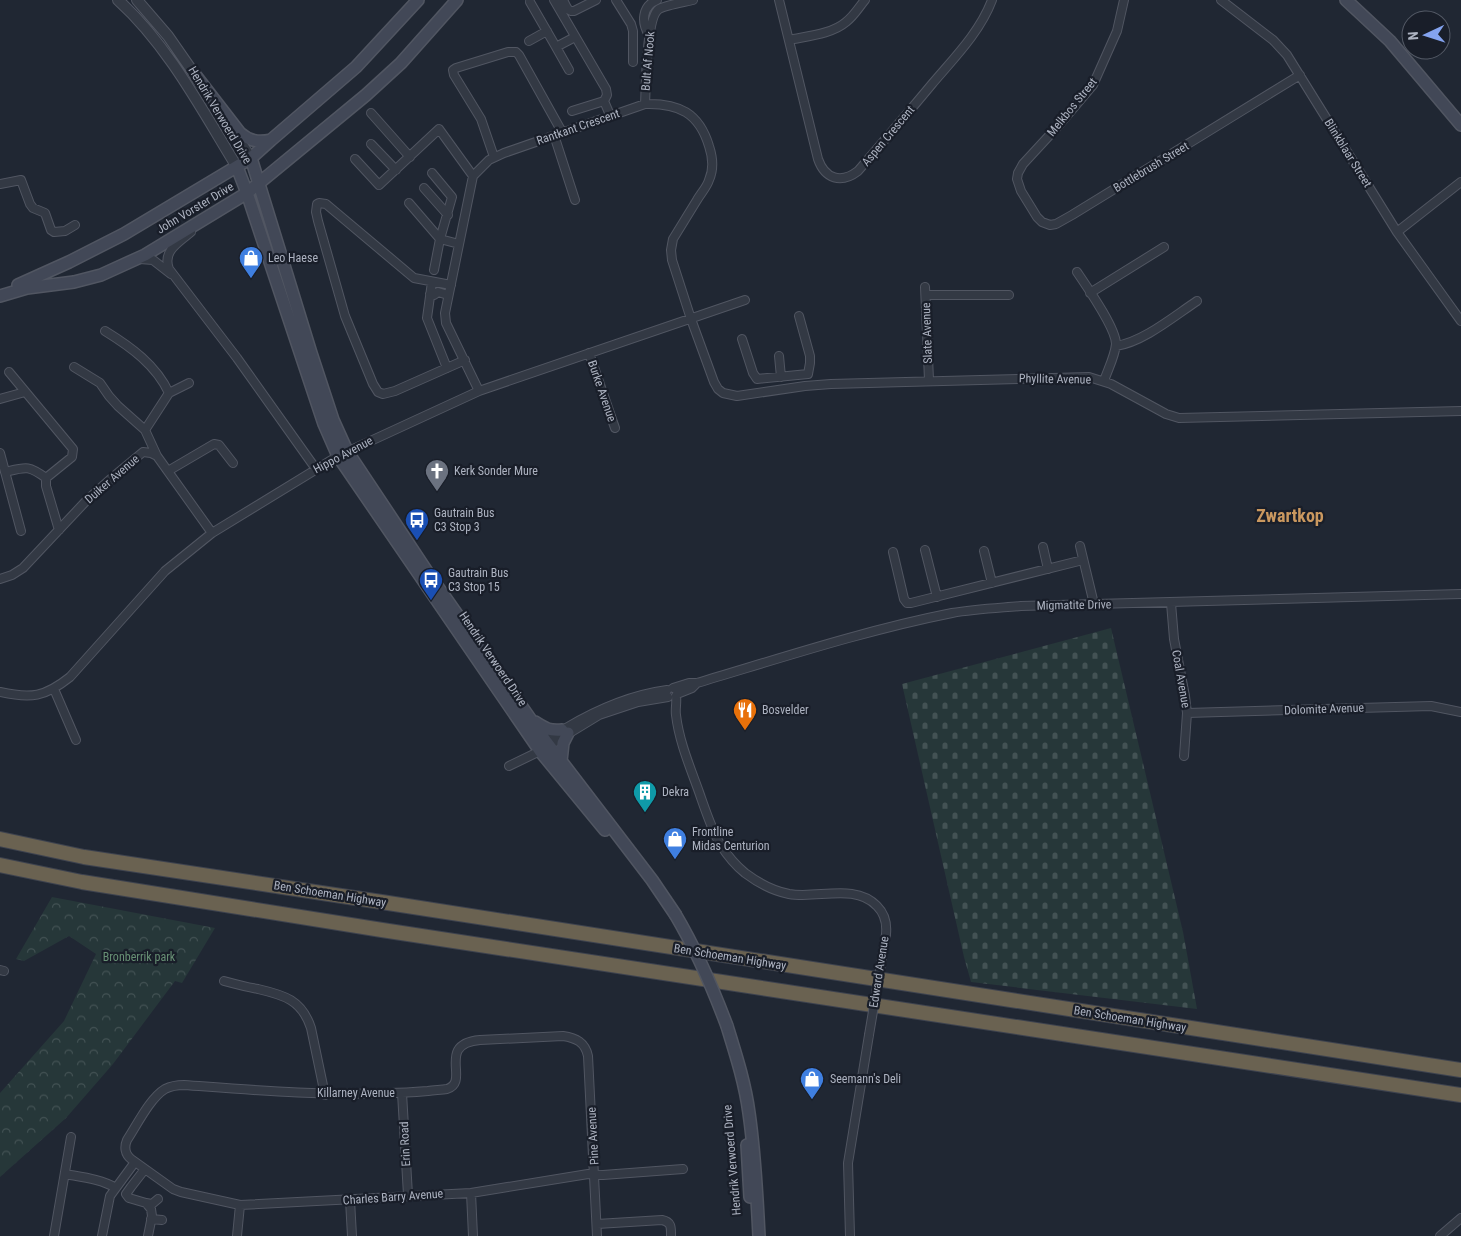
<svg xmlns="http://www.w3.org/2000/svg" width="1461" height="1236" font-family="'Roboto Condensed',sans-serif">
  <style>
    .forest { fill: url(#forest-crowns) }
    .cemetery { fill: url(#cemetery-stones) }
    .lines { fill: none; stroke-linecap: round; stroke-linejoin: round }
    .minor-casing { stroke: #515662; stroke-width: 10 }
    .tertiary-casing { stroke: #515662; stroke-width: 12 }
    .secondary-casing { stroke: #515662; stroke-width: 14 }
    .motorway-casing { stroke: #3e434f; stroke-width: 16 }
    .minor { stroke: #333944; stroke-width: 8 }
    .tertiary { stroke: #333944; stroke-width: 10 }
    .secondary { stroke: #424857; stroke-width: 11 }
    .motorway { stroke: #6a6251; stroke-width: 14 }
    .minor-bridge-casing { stroke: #515662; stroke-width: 10; stroke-linecap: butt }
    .secondary-bridge-casing { stroke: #515662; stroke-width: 14; stroke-linecap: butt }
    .minor-bridge { stroke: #333944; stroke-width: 8 }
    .secondary-bridge { stroke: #424857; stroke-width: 11 }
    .labels { text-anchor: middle; stroke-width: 4.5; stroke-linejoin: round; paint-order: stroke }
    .street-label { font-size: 12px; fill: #adb3c1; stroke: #191e29 }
    .poi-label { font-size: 12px; fill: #adb3c1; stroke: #191e29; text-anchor: start }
    .park-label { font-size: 12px; fill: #679074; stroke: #191e29 }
    .district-label { font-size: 18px; font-weight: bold; fill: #ca985f; stroke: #191e29 }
  </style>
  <defs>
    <pattern id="forest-crowns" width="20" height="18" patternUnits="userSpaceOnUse" patternTransform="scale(1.25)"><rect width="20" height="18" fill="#263739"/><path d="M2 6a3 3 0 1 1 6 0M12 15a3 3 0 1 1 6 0" fill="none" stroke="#435254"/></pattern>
    <pattern id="cemetery-stones" width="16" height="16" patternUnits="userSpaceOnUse" patternTransform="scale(1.25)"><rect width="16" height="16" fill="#263739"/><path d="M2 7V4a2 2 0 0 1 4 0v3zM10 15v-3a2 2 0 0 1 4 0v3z" fill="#435254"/></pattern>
  </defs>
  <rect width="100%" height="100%" fill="#202733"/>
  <path class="forest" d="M52,897L215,928L182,983L175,981L113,1064L66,1118L0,1177V1093L64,1021L96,954L69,936L24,961L16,959Z"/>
  <path class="cemetery" d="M1111,628L1183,932L1197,1009L971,982L964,957L902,684Z"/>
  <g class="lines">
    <g class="minor-casing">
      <path id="minor" d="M554,0L606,89L607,95L604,101
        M563,0C566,5 567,12 574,11L596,0
        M616,0L631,24L633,31V62
        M779,0L818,159C825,179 841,184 858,171C883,142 908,113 932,84C954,58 980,32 992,0
        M1124,0L1117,31L1093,85L1059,125L1023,164L1018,173L1017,179L1021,191L1037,217L1042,222L1050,225L1056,224L1072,215L1300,75
        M1221,0L1273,40L1287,55L1397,232L1461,321
        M530,2L556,47L575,37
        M649,35C641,22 642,6 657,0
        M789,40C808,36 832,34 846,22C854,16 859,7 865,0
        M529,41L547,31
        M556,47L569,70
        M645,104C646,87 646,17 659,9C666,5 685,2 693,0
        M572,111L604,101L610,115
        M371,113L410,157
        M554,135L575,200
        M371,144L396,170
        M494,157L481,119L454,75L453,70L456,68L508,52H516L519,55L562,132
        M355,159L379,185L439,129L473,176
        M432,173L452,197L440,239L459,244
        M0,184L21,180L30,204L33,208L45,213L51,230L54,232L65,231L75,225
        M424,188L448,215
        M409,203L440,239L434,270
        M191,232C179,242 162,251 169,269L237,358L316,469
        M1397,232L1461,182
        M140,259L153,260L171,274
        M1077,272C1087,287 1116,328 1116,344C1115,356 1108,369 1104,381
        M432,282L427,318L447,368
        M451,285L414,278L326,204L319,203L317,204L316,212L318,221L345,316L373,384L378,392L383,394L395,391L465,360
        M925,287L929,380
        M1090,293L1164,247
        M430,294L434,295L438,292L448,295
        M926,295H1009
        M105,331C131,347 156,365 169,393
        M742,339L753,373L757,379L808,374L810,363V356L799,316
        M1116,346C1143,342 1173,317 1197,301
        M589,353L615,428
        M779,356L781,377
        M74,367L100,383L109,396L118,406L145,430L157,456
        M9,372L73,449L72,457L46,478V486L59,530
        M479,391L446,323L445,313L473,176L489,160L504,153L645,104C679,103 699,113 709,146C713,158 714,169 709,180C707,187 701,193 697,200C689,213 681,226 673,239L671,250L672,260L691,319L714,382L718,389L723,393L737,396L805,386L831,384L1089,377L1111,384L1166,414L1179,418L1461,411
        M0,399L25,392
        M145,430L169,393L189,383
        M0,453L21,531
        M168,471L214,444L219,445L233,463
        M5,472C26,467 28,465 46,478
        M1080,546L1094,604
        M1043,547L1048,569
        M925,550L937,597
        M984,551L992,583
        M893,552L904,599L907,603H911L1083,560
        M0,579L12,575L23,568L87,500L114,476L143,452L151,453L157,456L212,533
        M1171,603L1174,639L1185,696L1187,713L1184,756
        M673,688L689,683H697C781,658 866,630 952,613C975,609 998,608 1021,606L1461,594
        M54,689L76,740
        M0,692C31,699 45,697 70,677L165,571L212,533L338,456L479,391L745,300
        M677,694L692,688L697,683
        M676,696C677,703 675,709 676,715C679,741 690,767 699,792C705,809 711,828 720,844C727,855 735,865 745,873C757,882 774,891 789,894C818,899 855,883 877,906C885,914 887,924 886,934
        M1187,713L1431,706L1461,712
        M543,742C550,736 559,732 566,728C598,709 630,695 667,690
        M509,766L540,751L599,715L638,702L668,697
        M0,970L4,971
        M224,981C235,984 246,987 258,989C284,995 302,1000 311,1028L325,1095
        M402,1093L408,1195
        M145,1169L131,1187L126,1194L129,1198L146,1203L151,1209L152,1216L148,1236
        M65,1174C81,1177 101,1179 116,1188
        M471,1193L473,1236
        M350,1200L352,1236
        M146,1203L152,1204L158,1199
        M151,1219L162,1220
        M597,1224L662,1220C672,1222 671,1228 671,1236
        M54,1236L71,1137
        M102,1236L110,1196L135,1162
        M237,1236L240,1205
        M597,1236L588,1056C585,1042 576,1038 563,1036L480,1040C435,1044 471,1082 447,1089C441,1090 434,1090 428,1091C416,1092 403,1093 390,1093C321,1096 253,1090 184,1085C177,1085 171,1086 165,1089C150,1098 137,1125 127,1140C124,1147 125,1154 131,1159L173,1189L181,1192L240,1205L471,1193L588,1174L603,1175L683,1169
        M850,1236L848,1163L869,1035
        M1440,1236L1461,1218"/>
    </g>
    <g class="tertiary-casing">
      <path id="tertiary" d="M118,0C168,45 202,110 237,167
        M137,0L168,36L200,82
        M230,127L251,158"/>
    </g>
    <g class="secondary-casing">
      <path id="secondary" d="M1346,0L1390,41L1461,125
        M196,76L240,133C249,141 258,143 271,140
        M251,158L311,353L333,420L347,451L428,573L545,740L652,880L675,914
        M237,167L247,193L324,424L338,456L540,751L605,830
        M18,285L69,262L124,234L251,158L271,140L356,67L418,0
        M0,296L27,288L74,282L101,275L145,255L247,193L366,95L401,63L457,0
        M535,722C546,729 549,731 562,730
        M561,761L563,743L568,733
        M727,1026C736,1055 745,1083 749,1113C755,1154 757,1195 759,1236
        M747,1145L750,1197"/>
    </g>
    <g class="motorway-casing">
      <path id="motorway" d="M0,839L84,857L388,903L1461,1070
        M0,865L82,882L382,930L1461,1095"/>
    </g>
    <use href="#minor" class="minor"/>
    <use href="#tertiary" class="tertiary"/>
    <use href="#secondary" class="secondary"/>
    <use href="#motorway" class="motorway"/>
    <g class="minor-bridge-casing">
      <path id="minor-bridge" d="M869,1035L886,934"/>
    </g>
    <g class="secondary-bridge-casing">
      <path id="secondary-bridge" d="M675,914C697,951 712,986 727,1026"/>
    </g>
    <use href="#minor-bridge" class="minor-bridge"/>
    <use href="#secondary-bridge" class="secondary-bridge"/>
  </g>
  <defs>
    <g id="shop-pin" transform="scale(1.25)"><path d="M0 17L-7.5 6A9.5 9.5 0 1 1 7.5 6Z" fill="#3f7fe0" stroke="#191e29"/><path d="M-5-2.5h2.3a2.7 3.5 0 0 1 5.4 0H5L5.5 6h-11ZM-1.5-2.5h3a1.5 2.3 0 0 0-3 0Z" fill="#fff"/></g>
    <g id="church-pin" transform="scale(1.25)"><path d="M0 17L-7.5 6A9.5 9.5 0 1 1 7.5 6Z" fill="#6b7280" stroke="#191e29"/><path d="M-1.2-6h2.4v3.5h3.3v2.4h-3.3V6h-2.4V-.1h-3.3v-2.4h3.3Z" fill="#fff"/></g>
    <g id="bus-pin" transform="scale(1.25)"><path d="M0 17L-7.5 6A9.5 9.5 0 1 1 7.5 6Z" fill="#1a4fb4" stroke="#191e29"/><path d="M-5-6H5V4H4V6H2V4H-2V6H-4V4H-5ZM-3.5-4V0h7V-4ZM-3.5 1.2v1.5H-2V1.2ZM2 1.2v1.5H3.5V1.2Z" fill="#fff"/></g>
    <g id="restaurant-pin" transform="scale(1.25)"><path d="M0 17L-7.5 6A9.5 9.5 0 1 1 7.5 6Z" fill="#e8710a" stroke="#191e29"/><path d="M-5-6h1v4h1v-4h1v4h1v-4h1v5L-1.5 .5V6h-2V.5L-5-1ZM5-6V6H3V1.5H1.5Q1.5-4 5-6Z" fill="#fff"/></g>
    <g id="building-pin" transform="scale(1.25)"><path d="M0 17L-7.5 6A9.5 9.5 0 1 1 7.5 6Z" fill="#0f9aa8" stroke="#191e29"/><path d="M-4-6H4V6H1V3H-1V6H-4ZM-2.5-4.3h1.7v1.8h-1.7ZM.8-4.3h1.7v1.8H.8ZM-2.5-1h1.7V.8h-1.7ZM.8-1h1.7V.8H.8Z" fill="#fff"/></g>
  </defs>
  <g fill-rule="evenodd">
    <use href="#shop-pin" x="251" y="258"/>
    <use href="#church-pin" x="437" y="471"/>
    <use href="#bus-pin" x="417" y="520"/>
    <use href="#bus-pin" x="431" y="580"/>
    <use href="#restaurant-pin" x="745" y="710"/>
    <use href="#building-pin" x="645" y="792"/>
    <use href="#shop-pin" x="675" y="839"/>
    <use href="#shop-pin" x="812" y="1079"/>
  </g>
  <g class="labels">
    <g class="street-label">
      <text transform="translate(648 61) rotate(-85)" y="4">Bult Af Nook</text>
      <text transform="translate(1072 107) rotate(-51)" y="4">Melkbos Street</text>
      <text transform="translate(220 115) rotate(59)" y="4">Hendrik Verwoerd Drive</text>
      <text transform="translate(578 127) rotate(-19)" y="4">Rantkant Crescent</text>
      <text transform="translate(888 136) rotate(-50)" y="4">Aspen Crescent</text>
      <text transform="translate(1348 153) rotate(58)" y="4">Blinkblaar Street</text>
      <text transform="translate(1151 167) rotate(-31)" y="4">Bottlebrush Street</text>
      <text transform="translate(195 208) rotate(-31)" y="4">John Vorster Drive</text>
      <text transform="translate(927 333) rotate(-92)" y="4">Slate Avenue</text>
      <text transform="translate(1055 379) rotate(1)" y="4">Phyllite Avenue</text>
      <text transform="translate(602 391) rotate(71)" y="4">Burke Avenue</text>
      <text transform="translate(343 455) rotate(-28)" y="4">Hippo Avenue</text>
      <text transform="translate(112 479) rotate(-41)" y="4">Duiker Avenue</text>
      <text transform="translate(1074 605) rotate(-1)" y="4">Migmatite Drive</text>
      <text transform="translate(493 659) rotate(56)" y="4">Hendrik Verwoerd Drive</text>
      <text transform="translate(1181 679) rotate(80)" y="4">Coal Avenue</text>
      <text transform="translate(1324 709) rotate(-2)" y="4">Dolomite Avenue</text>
      <text transform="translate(330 894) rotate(9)" y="4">Ben Schoeman Highway</text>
      <text transform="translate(730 957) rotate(9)" y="4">Ben Schoeman Highway</text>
      <text transform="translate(879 972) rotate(-81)" y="4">Edward Avenue</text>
      <text transform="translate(1130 1019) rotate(9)" y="4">Ben Schoeman Highway</text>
      <text x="356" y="1097">Killarney Avenue</text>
      <text transform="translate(593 1136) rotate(-93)" y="4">Pine Avenue</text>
      <text transform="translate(405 1144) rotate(-93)" y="4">Erin Road</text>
      <text transform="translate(732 1160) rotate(-95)" y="4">Hendrik Verwoerd Drive</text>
      <text transform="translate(393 1197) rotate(-4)" y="4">Charles Barry Avenue</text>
    </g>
    <g class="poi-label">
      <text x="268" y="262">Leo Haese</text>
      <text x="454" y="475">Kerk Sonder Mure</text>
      <text x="434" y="517">Gautrain Bus<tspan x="434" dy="14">C3 Stop 3</tspan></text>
      <text x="448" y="577">Gautrain Bus<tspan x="448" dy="14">C3 Stop 15</tspan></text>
      <text x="762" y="714">Bosvelder</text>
      <text x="662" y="796">Dekra</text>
      <text x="692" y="836">Frontline<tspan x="692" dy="14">Midas Centurion</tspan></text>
      <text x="830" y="1083">Seemann's Deli</text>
    </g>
    <g class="park-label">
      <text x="139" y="961">Bronberrik park</text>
    </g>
    <g class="district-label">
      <text x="1290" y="522">Zwartkop</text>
    </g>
  </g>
  <g transform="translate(1426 35) rotate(266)"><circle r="24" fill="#191e29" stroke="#545a66"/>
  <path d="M0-4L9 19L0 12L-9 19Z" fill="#84a3ef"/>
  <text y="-8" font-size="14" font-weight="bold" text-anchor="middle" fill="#adb3c1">N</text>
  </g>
</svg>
